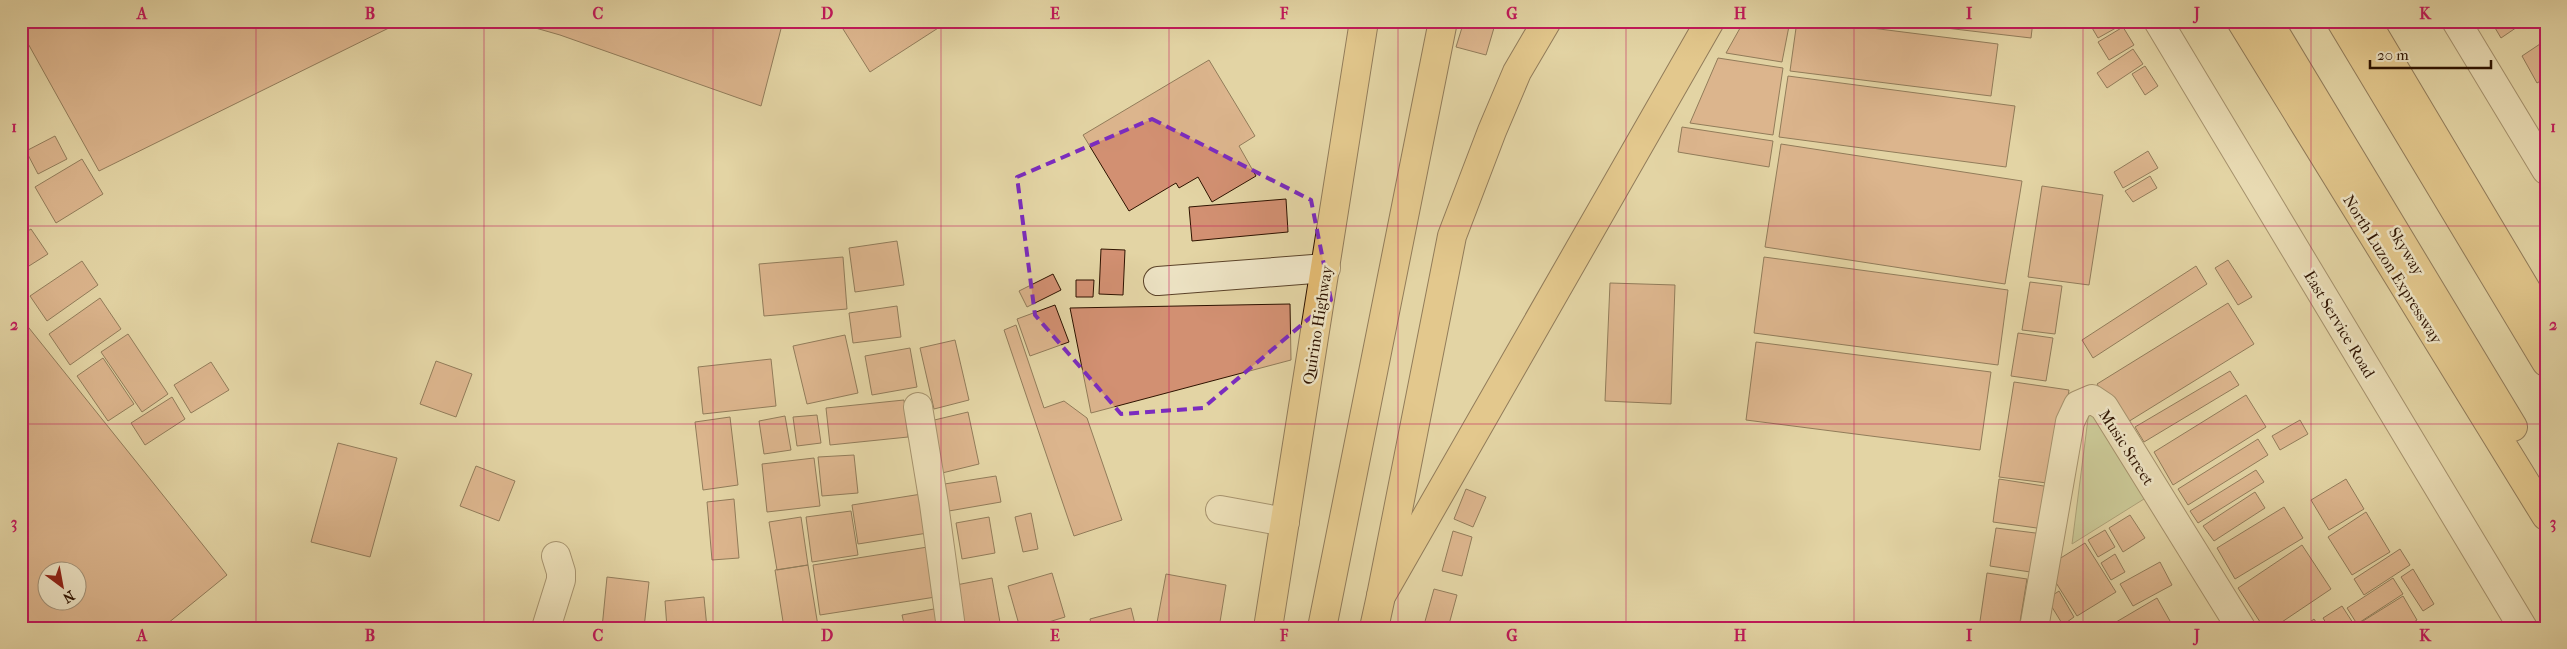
<svg xmlns="http://www.w3.org/2000/svg" width="2567" height="649" font-family="'IM FELL French Canon',serif">
  <style>
    .green { fill: #afbe8a; stroke: #6e6845 }
    .building { fill: #d29072; stroke: #2e1300; fill-rule: evenodd }
    .lines { fill: none; stroke-linecap: round; stroke-linejoin: round }
    .minor-casing { stroke: #5b4329; stroke-width: 30 }
    .major-casing { stroke: #2e1300; stroke-width: 30 }
    .highway-casing { stroke: #2e1300; stroke-width: 30 }
    .minor { stroke: #ede3c4; stroke-width: 28 }
    .major { stroke: #e2ba72; stroke-width: 28 }
    .highway { stroke: #e2ba72; stroke-width: 28 }
    .marked { fill: none; stroke: #7b2cbf; stroke-width: 4; stroke-dasharray: 10 6; stroke-linejoin: round }
    .grid { fill: none; stroke: #c2185b; stroke-width: 1; stroke-opacity: 0.55 }
    .labels { text-anchor: middle; stroke-width: 5; stroke-linejoin: round; paint-order: stroke }
    .street-label { font-size: 16px; fill: #2e1300; stroke: #ede3c4 }
    .neatline { fill: none; stroke: #c2185b; stroke-width: 2 }
    .grid-label { font-size: 16px; text-anchor: middle; font-weight: bold; fill: #c2185b }
  </style>
  <rect width="100%" height="100%" fill="#e3d4a4"/>
  <filter id="stains"><feTurbulence type="fractalNoise" baseFrequency=".004" numOctaves="4"/><feColorMatrix values="0 0 0 0 .2 0 0 0 0 .09 0 0 0 0 .02 0 0 0 .5 -.17"/></filter>
  <radialGradient id="worn" r=".72"><stop offset=".6" stop-color="#630" stop-opacity="0"/><stop offset="1" stop-color="#630" stop-opacity=".3"/></radialGradient>
  <path class="green" d="M2090,403L2152,494L2072,544Z"/>
  <path class="building" d="M21,21H403L99,171L21,31Z
    M511,21H783L761,106L560,35Z
    M838,21H949L870,72Z
    M1464,21H1496L1486,55L1456,47Z
    M1744,21H1790L1782,62L1726,53Z
    M1797,21H1816L1998,44L1991,96L1790,71Z
    M1886,21H2033L2031,38Z
    M2088,21H2121L2123,24L2098,38Z
    M2491,21H2526L2501,38Z
    M2123,27L2134,45L2109,60L2098,42Z
    M2546,40V78L2537,83L2522,56Z
    M2133,49L2143,64L2107,88L2097,73Z
    M1718,58L1783,68L1773,135L1690,123Z
    M1209,60L1255,136L1239,146L1256,176L1212,202L1198,177L1179,188L1176,183L1129,211L1083,135Z
    M2145,66L2158,86L2145,95L2132,74Z
    M1788,76L2015,106L2006,167L1779,137Z
    M1682,127L1773,141L1769,167L1678,152Z
    M55,136L67,159L38,174L26,151Z
    M1781,144L2022,181L2005,284L1765,247Z
    M2148,151L2158,168L2123,188L2114,172Z
    M82,159L103,194L56,223L35,187Z
    M2150,176L2157,188L2133,202L2125,191Z
    M2042,186L2103,195L2089,285L2028,277Z
    M1286,199L1288,232L1192,241L1189,207Z
    M31,229L48,254L21,271V235Z
    M897,241L904,285L855,292L849,248Z
    M1101,249L1125,250L1123,295L1099,294Z
    M843,257L847,309L764,316L759,264Z
    M1764,257L2008,290L1998,365L1754,333Z
    M2228,260L2252,297L2238,305L2215,268Z
    M82,261L98,285L47,321L30,296Z
    M2196,266L2207,284L2093,358L2082,340Z
    M1053,274L1061,290L1027,307L1019,291Z
    M1076,280H1094L1093,297H1076Z
    M2030,282L2062,286L2055,334L2022,330Z
    M1610,283L1675,285L1671,404L1605,401Z
    M100,298L121,329L70,365L49,334Z
    M2228,303L2254,344L2123,425L2097,384Z
    M1290,304L1291,360L1091,413L1070,308Z
    M1055,305L1069,342L1030,356L1017,319Z
    M897,306L901,337L853,343L849,313Z
    M21,318L227,575L162,628H21ZM48,572H78V602H48Z
    M1016,325L1044,408L1064,401L1087,418L1122,520L1074,536L1004,330Z
    M2018,333L2053,338L2046,381L2011,376Z
    M128,334L168,394L142,412L101,352Z
    M845,335L858,393L807,404L793,346Z
    M955,340L969,400L934,409L920,348Z
    M1756,342L1991,372L1980,450L1746,420Z
    M910,348L917,387L872,395L865,356Z
    M103,358L134,404L108,421L77,376Z
    M771,359L776,406L703,414L698,367Z
    M436,361L472,374L456,417L420,404Z
    M211,362L229,390L191,413L174,385Z
    M2230,371L2239,385L2144,442L2135,427Z
    M2014,382L2069,390L2055,484L1999,477Z
    M2246,395L2266,427L2173,485L2154,452Z
    M172,397L185,419L145,445L131,423Z
    M904,400L908,437L830,445L826,408Z
    M968,412L979,464L938,474L926,422Z
    M817,415L821,443L797,446L793,417Z
    M785,416L791,450L764,454L759,421Z
    M730,417L738,485L703,490L695,422Z
    M2300,420L2308,434L2280,450L2272,436Z
    M2258,439L2268,455L2188,505L2178,489Z
    M338,443L397,458L370,557L311,542Z
    M854,455L858,493L822,496L818,457Z
    M814,458L820,506L767,512L762,464Z
    M476,466L515,481L499,521L460,506Z
    M2256,470L2264,482L2198,523L2190,511Z
    M996,476L1001,502L943,512L938,485Z
    M1999,479L2050,487L2044,529L1993,522Z
    M2346,479L2364,509L2329,530L2311,500Z
    M1466,489L1486,497L1473,527L1454,519Z
    M2255,492L2265,508L2214,541L2203,526Z
    M928,493L934,532L858,544L852,505Z
    M734,499L739,558L712,560L707,502Z
    M2284,507L2303,538L2235,579L2217,548Z
    M851,511L858,555L812,562L806,517Z
    M2366,512L2390,552L2352,575L2328,537Z
    M1031,513L1038,549L1023,552L1015,517Z
    M2130,515L2145,538L2123,552L2109,528Z
    M801,517L808,565L777,570L769,522Z
    M989,517L995,553L962,559L956,523Z
    M1996,528L2043,534L2037,573L1990,566Z
    M2105,530L2115,547L2098,557L2088,540Z
    M1453,531L1472,537L1462,576L1442,571Z
    M2085,543L2116,592L2077,616L2046,567Z
    M2302,545L2331,589L2273,628H2264L2238,588Z
    M934,546L942,596L820,615L813,565Z
    M2400,549L2410,565L2364,595L2354,579Z
    M2115,554L2125,572L2111,580L2101,563Z
    M2160,562L2172,585L2133,606L2120,584Z
    M808,565L818,626L784,628L775,570Z
    M2413,569L2434,604L2423,611L2401,577Z
    M1052,573L1065,617L1029,628H1020L1008,586Z
    M1987,573L2027,579L2019,628H1979Z
    M1166,574L1226,585L1219,628H1156Z
    M607,577L649,582L644,628H602Z
    M992,578L1001,628H964L956,585Z
    M2393,578L2403,594L2357,624L2347,608Z
    M1434,589L1457,595L1448,628L1424,625Z
    M2059,591L2074,617L2063,625L2047,599Z
    M2403,596L2417,620L2405,628H2329L2323,618L2342,606L2355,626Z
    M704,597L707,628H667L665,601Z
    M2157,598L2174,628H2113L2111,625Z
    M939,608L943,628H905L902,615Z
    M1131,608L1136,628H1092L1090,619Z
    M2314,619L2320,628H2302Z
    M864,623L866,628H848Z"/>
  <g class="lines">
    <g class="minor-casing">
      <path id="minor" d="M2158,21L2523,628
        M2456,21L2546,170
        M1158,281L1326,268
        M918,407L934,504L951,628
        M1220,510L1285,522
        M546,628L561,580V572L556,556
        M2034,628L2070,422L2078,405L2092,399L2104,407L2241,628"/>
    </g>
    <g class="major-casing">
      <path id="major" d="M1268,628L1364,21
        M1374,628L1381,596L1710,21"/>
    </g>
    <g class="highway-casing">
      <path id="highway" d="M2241,21L2546,516
        M2268,21L2513,427
        M2341,21L2546,362
        M2366,21L2546,323
        M1381,596L1452,236L1492,131L1517,72L1547,21
        M1322,628L1443,21"/>
    </g>
    <use href="#minor" class="minor"/>
    <use href="#major" class="major"/>
    <use href="#highway" class="highway"/>
  </g>
  <path d="M0 0H2567V649H0ZM1152,119L1311,200L1331,300L1203,408L1121,414L1035,315L1017,177Z" fill="#e3d4a4" fill-opacity=".55" fill-rule="evenodd"/>
  <path class="marked" d="M1152,119L1311,200L1331,300L1203,408L1121,414L1035,315L1017,177Z"/>
  <path class="grid" d="M256,21V628M484,21V628M713,21V628M941,21V628M1169,21V628M1398,21V628M1626,21V628M1854,21V628M2083,21V628M2311,21V628M21,226H2546M21,424H2546"/>
  <g class="labels">
    <g class="street-label">
      <text transform="translate(2407 251) rotate(59)" y="6">Skyway</text>
      <text transform="translate(2393 269) rotate(58)" y="6">North Luzon Expressway</text>
      <text transform="translate(2340 324) rotate(59)" y="6">East Service Road</text>
      <text transform="translate(1317 325) rotate(-81)" y="6">Quirino Highway</text>
      <text transform="translate(2127 447) rotate(57)" y="6">Music Street</text>
    </g>
  </g>
  <rect width="2567" height="649" fill="none" stroke="#e3d4a4" stroke-width="55"/>
  <g transform="translate(62 586) rotate(148)"><circle r="24" fill="#ede3c4" stroke="#a19076"/>
  <path d="M0-4L9 19L0 12L-9 19Z" fill="#8f2418"/>
  <text y="-8" font-size="14" font-weight="bold" text-anchor="middle" fill="#2e1300">N</text>
  </g>
  <path d="M2370 60v8h121v-8" fill="none" stroke="#2e1300" stroke-width="2.5"/>
  <text x="2377" y="60" font-size="15" fill="#2e1300" stroke="#ede3c4" stroke-width="4" paint-order="stroke">20 m</text>
  <rect x="28" y="28" width="2512" height="594" class="neatline"/>
  <g class="grid-label">
    <text x="142" y="19">A</text>
    <text x="370" y="19">B</text>
    <text x="598" y="19">C</text>
    <text x="827" y="19">D</text>
    <text x="1055" y="19">E</text>
    <text x="1284" y="19">F</text>
    <text x="1512" y="19">G</text>
    <text x="1740" y="19">H</text>
    <text x="1969" y="19">I</text>
    <text x="2197" y="19">J</text>
    <text x="2425" y="19">K</text>
    <text x="14" y="132">1</text>
    <text x="2553" y="132">1</text>
    <text x="14" y="330">2</text>
    <text x="2553" y="330">2</text>
    <text x="14" y="528">3</text>
    <text x="2553" y="528">3</text>
    <text x="142" y="641">A</text>
    <text x="370" y="641">B</text>
    <text x="598" y="641">C</text>
    <text x="827" y="641">D</text>
    <text x="1055" y="641">E</text>
    <text x="1284" y="641">F</text>
    <text x="1512" y="641">G</text>
    <text x="1740" y="641">H</text>
    <text x="1969" y="641">I</text>
    <text x="2197" y="641">J</text>
    <text x="2425" y="641">K</text>
  </g>
  <rect width="100%" height="100%" filter="url(#stains)"/>
  <rect width="100%" height="100%" fill="url(#worn)"/>
</svg>
